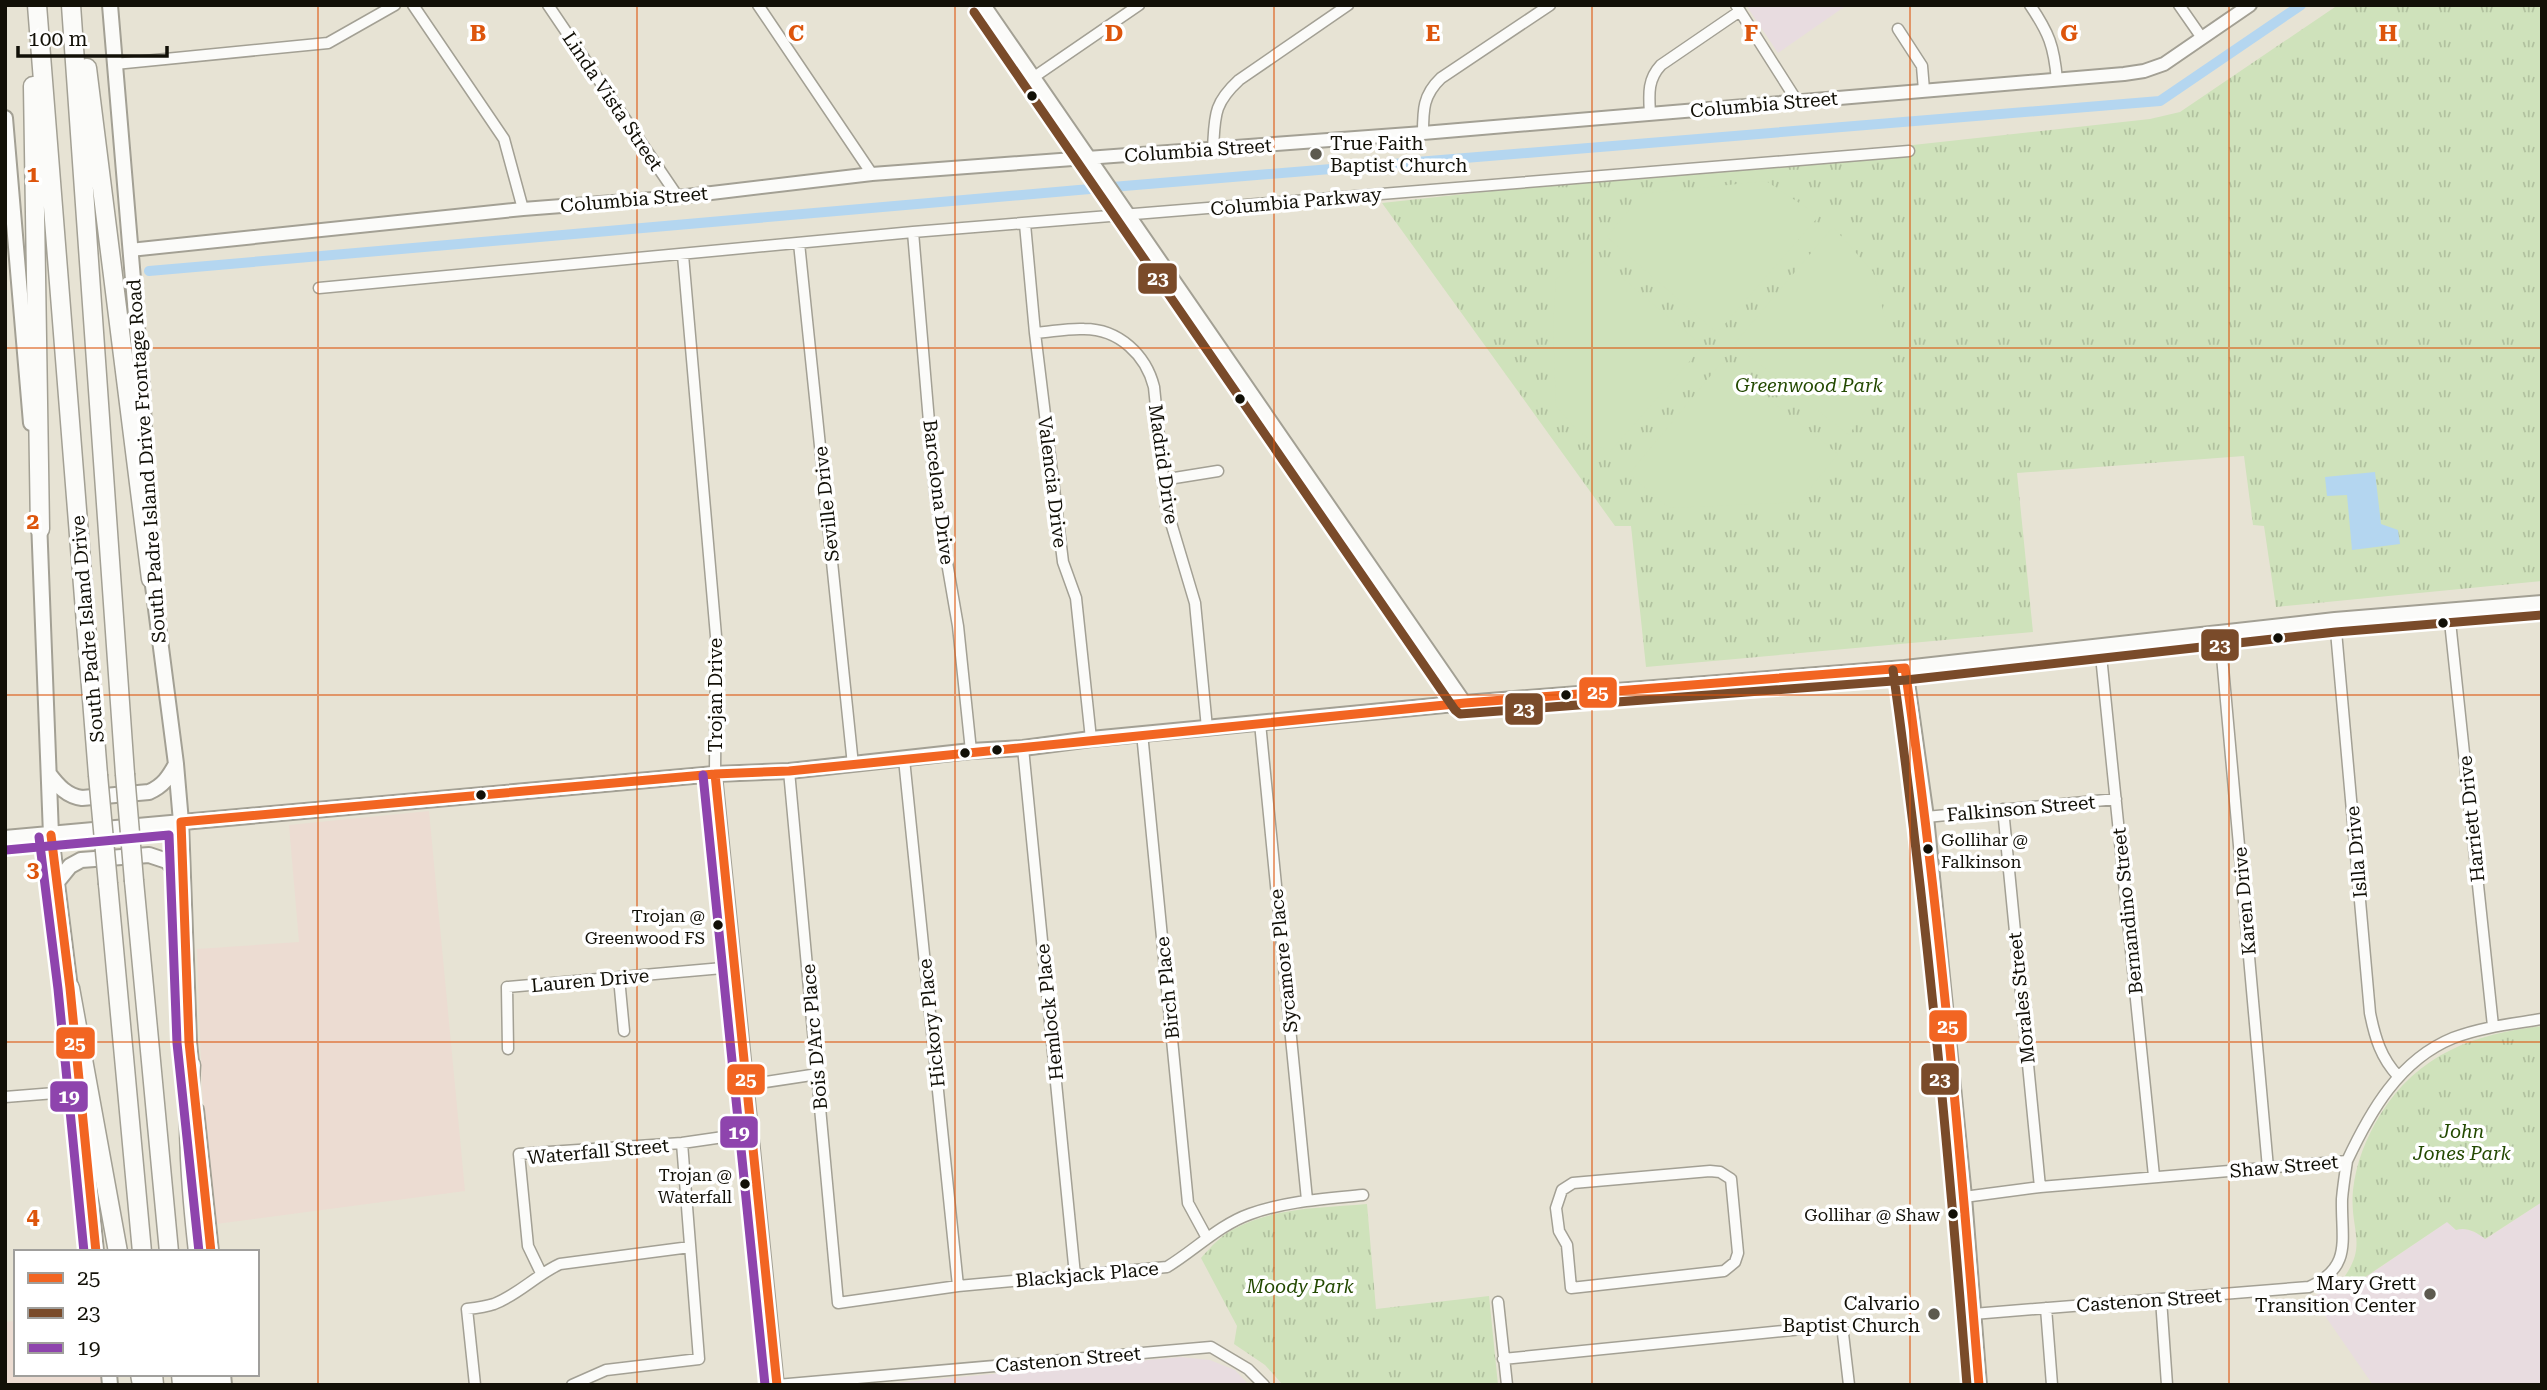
<svg xmlns="http://www.w3.org/2000/svg" width="2547" height="1390" font-family="'Roboto Serif',serif">
  <style>
    .commercial { fill: #ecdcd2 }
    .education { fill: #e8dce0 }
    .grass { fill: url(#grass-tufts) }
    .garden { fill: #cfe2bb }
    .water { fill: #b4d6f0 }
    .lines { fill: none; stroke-linecap: round; stroke-linejoin: round }
    .canal { stroke: #b4d6f0; stroke-width: 10 }
    .minor-casing { stroke: #a3a094; stroke-width: 13 }
    .tertiary-casing { stroke: #a3a094; stroke-width: 16 }
    .secondary-casing { stroke: #a3a094; stroke-width: 18 }
    .motorway-casing { stroke: #a3a094; stroke-width: 21 }
    .minor { stroke: #fbfbf9; stroke-width: 10 }
    .tertiary { stroke: #fbfbf9; stroke-width: 12 }
    .secondary { stroke: #fbfbf9; stroke-width: 14 }
    .motorway { stroke: #fbfbf9; stroke-width: 18 }
    .motorway-bridge-casing { stroke: #a3a094; stroke-width: 21; stroke-linecap: butt }
    .motorway-bridge { stroke: #fbfbf9; stroke-width: 18 }
    .bus-1-casing { stroke: #fff; stroke-width: 14 }
    .bus-2-casing { stroke: #fff; stroke-width: 14 }
    .bus-3-casing { stroke: #fff; stroke-width: 14 }
    .bus-1 { stroke: #f26522; stroke-width: 9 }
    .bus-2 { stroke: #7a4b2a; stroke-width: 9 }
    .bus-3 { stroke: #8e44ad; stroke-width: 9 }
    .grid { fill: none; stroke: #dd550c; stroke-width: 2; stroke-opacity: 0.55 }
    .bus-dot { fill: #121007; stroke: #fff; stroke-width: 2.5 }
    .poi-dot { fill: #5d5a4f; stroke: #fff; stroke-width: 2.5 }
    .labels { text-anchor: middle; stroke-width: 7; stroke-linejoin: round; paint-order: stroke }
    .bus-label { font-size: 17px; fill: #121007; stroke: #fff; text-anchor: end }
    .street-label { font-size: 19px; fill: #121007; stroke: #fff }
    .poi-label { font-size: 19px; fill: #121007; stroke: #fff; text-anchor: end }
    .park-label { font-size: 19px; font-style: italic; fill: #234901; stroke: #fff }
    .grid-label { font-size: 23px; text-anchor: middle; font-weight: bold; fill: #dd550c; stroke: #fff; stroke-width: 7; stroke-linejoin: round; paint-order: stroke }
    .line-badge { stroke: #fff; stroke-width: 2.5 }
    .badge-label { font-size: 19px; text-anchor: middle; font-weight: bold; fill: #fff }
  </style>
  <defs>
    <pattern id="grass-tufts" width="24" height="20" patternUnits="userSpaceOnUse" patternTransform="scale(1.75)"><rect width="24" height="20" fill="#cfe2bb"/><path d="M3 7l-1-3M5 7V3M7 7l1-3M15 17l-1-3M17 17v-4M19 17l1-3" fill="none" stroke="#b1c19f"/></pattern>
  </defs>
  <rect width="100%" height="100%" fill="#e7e3d4"/>
  <path class="commercial" d="M429,811L465,1191L216,1224L202,1090L197,949L299,942L289,825Z
    M16,1321V1374H102V1385H5V1322Z"/>
  <path class="education" d="M1746,5H1847L1778,53Z
    M2542,1202V1385H2373L2312,1297L2338,1285L2344,1292L2447,1222L2456,1230L2463,1228L2477,1233L2486,1239Z
    M1181,1357L1210,1360L1235,1370L1249,1385H871Z"/>
  <path class="grass" d="M2338,5H2542V581L2276,607L2264,526L2253,525L2244,456L2017,473L2033,632L1646,667L1631,526H1615L1382,203L2150,119L2180,112Z
    M2542,1026V1202L2485,1239C2476,1232 2467,1227 2456,1230L2447,1222L2343,1292L2338,1285C2371,1246 2349,1232 2353,1190C2356,1163 2366,1138 2380,1115C2418,1054 2473,1034 2542,1026Z
    M1367,1204L1376,1309L1489,1296L1498,1385H1283L1265,1365L1234,1344L1237,1326L1201,1258C1211,1247 1221,1235 1234,1229C1274,1207 1323,1208 1367,1204Z"/>
  <path class="garden" d="M1766,181L1819,216L1717,333L1607,237L1642,194Z
    M1833,227L1873,272L1886,322V378L1849,435L1734,344Z
    M1595,255L1703,346L1609,453L1577,430L1556,406L1553,326L1556,279Z
    M1722,362L1838,454L1799,502L1669,508L1629,474Z"/>
  <path class="water" d="M2375,472L2381,524L2398,530L2400,544L2352,550L2347,495L2327,496L2325,477Z"/>
  <g class="lines">
    <path class="canal" d="M149,271L1124,186L2160,101L2301,5"/>
    <g class="minor-casing">
      <path id="minor" d="M413,5L504,139L523,209
        M548,5L678,197
        M758,5L872,174
        M1736,5L1797,101
        M2030,5C2049,33 2054,46 2057,80
        M2179,5L2202,38
        M1898,29L1922,66L1924,90
        M115,64L328,43L395,5
        M1034,77L1139,5
        M1650,114C1649,95 1647,80 1661,65L1740,11
        M1423,133C1423,110 1423,95 1441,78L1550,5
        M1213,149C1215,116 1213,104 1239,80L1348,5
        M1025,224L1035,333L1063,562L1076,598L1091,739
        M913,232L935,493L958,626L971,751
        M799,243L853,765
        M683,255L716,636L715,774
        M319,288L913,232L1909,151
        M1035,333C1051,332 1068,328 1084,329C1119,329 1146,355 1154,387L1166,506L1195,603L1207,728
        M1162,480L1218,471
        M2449,612L2493,1026
        M2335,620L2370,1013C2375,1038 2381,1058 2398,1076
        M2220,634L2268,1168
        M2100,646L2154,1176
        M1260,723L1307,1200
        M1142,733L1188,1203L1207,1238
        M1023,748L1075,1275
        M904,759L958,1286
        M789,771L838,1303L958,1286L1167,1267C1195,1250 1219,1225 1250,1214C1286,1201 1325,1199 1363,1195
        M2003,809L2040,1187
        M1926,817L2116,799
        M619,978L624,1031
        M508,1049L507,987L734,967
        M746,1085L818,1074
        M5,1097L80,1091
        M1710,1171L1720,1172L1731,1179L1738,1253L1735,1262L1724,1271L1571,1288L1567,1245L1559,1231L1556,1208L1562,1190L1573,1183Z
        M1964,1197L2040,1187L2347,1161C2370,1112 2399,1060 2453,1038C2481,1027 2512,1024 2542,1019
        M541,1273L528,1246L519,1154L682,1143L751,1133
        M2161,1299L2167,1385
        M1498,1302L1507,1385
        M2046,1308L2052,1385
        M1973,1314L2309,1287C2353,1267 2341,1240 2342,1199C2343,1187 2345,1174 2347,1161
        M1503,1359L1842,1325L1849,1385
        M475,1385L467,1309C476,1308 485,1307 494,1304C518,1295 536,1275 560,1264L690,1247
        M572,1385L606,1370L699,1359L682,1143
        M777,1385L1211,1347L1248,1369L1264,1385"/>
    </g>
    <g class="tertiary-casing">
      <path id="tertiary" d="M984,5L1465,703
        M130,250L523,209L678,197L872,174L1423,133L2124,74L2144,71L2164,64L2250,5
        M715,774L777,1385"/>
    </g>
    <g class="secondary-casing">
      <path id="secondary" d="M110,5L142,387L147,487
        M5,118L31,423
        M39,520L51,835L71,996
        M151,570L176,764L181,822L189,1042L192,1073
        M1905,668L1926,817L1964,1197L1979,1385
        M49,774C58,786 67,796 82,798L149,792C163,786 169,777 176,764
        M5,838L715,774L789,771L971,751L1023,748L1091,739L1465,703L1905,668L2335,620L2542,603
        M57,882L70,866L81,860L149,855L167,861L182,878
        M79,1078L96,1252
        M196,1110L211,1252
        M109,1374L110,1385
        M223,1374L224,1385"/>
    </g>
    <g class="motorway-casing">
      <path id="motorway" d="M37,5L98,775
        M71,5L125,774
        M87,68L151,579
        M33,86L40,529
        M134,881L169,1252
        M108,884L142,1252
        M70,988L118,1252
        M191,1065C186,1128 191,1189 198,1252
        M140,1374L142,1385
        M153,1374L154,1385
        M181,1374L182,1385
        M198,1374L199,1385
        M210,1374L211,1385"/>
    </g>
    <use href="#minor" class="minor"/>
    <use href="#tertiary" class="tertiary"/>
    <use href="#secondary" class="secondary"/>
    <use href="#motorway" class="motorway"/>
    <g class="motorway-bridge-casing">
      <path id="motorway-bridge" d="M125,774L134,881
        M98,775L108,884"/>
    </g>
    <use href="#motorway-bridge" class="motorway-bridge"/>
    <g class="bus-1-casing">
      <path id="bus-1" d="M715,774L777,1385
        M51,835L70,988L96,1252
        M211,1252L189,1042L181,822L715,774L789,771L1465,703L1905,668C1939,906 1960,1145 1979,1385"/>
    </g>
    <g class="bus-2-casing">
      <path id="bus-2" d="M974,12L1455,710L1460,714L1906,680L2336,632L2542,615
        M1893,670C1926,907 1948,1146 1967,1385"/>
    </g>
    <g class="bus-3-casing">
      <path id="bus-3" d="M703,775L765,1385
        M39,837L58,989L84,1252
        M6,850L169,835L177,1043L199,1252"/>
    </g>
    <use href="#bus-1" class="bus-1"/>
    <use href="#bus-2" class="bus-2"/>
    <use href="#bus-3" class="bus-3"/>
  </g>
  <path class="grid" d="M318,5V1385M637,5V1385M955,5V1385M1274,5V1385M1592,5V1385M1910,5V1385M2229,5V1385M5,348H2542M5,695H2542M5,1042H2542"/>
  <g class="bus-dot">
    <circle cx="1032" cy="96" r="6"/>
    <circle cx="1240" cy="399" r="6"/>
    <circle cx="2443" cy="623" r="6"/>
    <circle cx="2278" cy="638" r="6"/>
    <circle cx="1566" cy="695" r="6"/>
    <circle cx="997" cy="750" r="6"/>
    <circle cx="965" cy="753" r="6"/>
    <circle cx="481" cy="795" r="6"/>
    <circle cx="1928" cy="849" r="6"/>
    <circle cx="718" cy="925" r="6"/>
    <circle cx="745" cy="1184" r="6"/>
    <circle cx="1953" cy="1214" r="6"/>
  </g>
  <g class="poi-dot">
    <circle cx="1316" cy="154" r="7"/>
    <circle cx="2430" cy="1294" r="7"/>
    <circle cx="1934" cy="1314" r="7"/>
  </g>
  <g class="labels">
    <g class="bus-label">
      <text x="1941" y="846" text-anchor="start">Gollihar @<tspan x="1941" dy="22">Falkinson</tspan></text>
      <text x="705" y="922">Trojan @<tspan x="705" dy="22">Greenwood FS</tspan></text>
      <text x="732" y="1181">Trojan @<tspan x="732" dy="22">Waterfall</tspan></text>
      <text x="1940" y="1221">Gollihar @ Shaw</text>
    </g>
    <g class="street-label">
      <text transform="translate(613 101) rotate(56)" y="7">Linda Vista Street</text>
      <text transform="translate(1764 104) rotate(-5)" y="7">Columbia Street</text>
      <text transform="translate(1198 150) rotate(-4)" y="7">Columbia Street</text>
      <text transform="translate(634 199) rotate(-5)" y="7">Columbia Street</text>
      <text transform="translate(1296 201) rotate(-5)" y="7">Columbia Parkway</text>
      <text transform="translate(146 461) rotate(-94)" y="7">South Padre Island Drive Frontage Road</text>
      <text transform="translate(1164 464) rotate(82)" y="7">Madrid Drive</text>
      <text transform="translate(1053 482) rotate(83)" y="7">Valencia Drive</text>
      <text transform="translate(939 492) rotate(83)" y="7">Barcelona Drive</text>
      <text transform="translate(826 504) rotate(-96)" y="7">Seville Drive</text>
      <text transform="translate(87 629) rotate(-95)" y="7">South Padre Island Drive</text>
      <text transform="translate(715 695) rotate(-90)" y="7">Trojan Drive</text>
      <text transform="translate(2021 808) rotate(-5)" y="7">Falkinson Street</text>
      <text transform="translate(2471 819) rotate(-96)" y="7">Harriett Drive</text>
      <text transform="translate(2356 852) rotate(-95)" y="7">Islla Drive</text>
      <text transform="translate(2244 901) rotate(-95)" y="7">Karen Drive</text>
      <text transform="translate(2127 911) rotate(-96)" y="7">Bernandino Street</text>
      <text transform="translate(1283 961) rotate(-96)" y="7">Sycamore Place</text>
      <text transform="translate(590 980) rotate(-5)" y="7">Lauren Drive</text>
      <text transform="translate(1167 988) rotate(-96)" y="7">Birch Place</text>
      <text transform="translate(2021 998) rotate(-96)" y="7">Morales Street</text>
      <text transform="translate(1049 1012) rotate(-96)" y="7">Hemlock Place</text>
      <text transform="translate(931 1023) rotate(-96)" y="7">Hickory Place</text>
      <text transform="translate(814 1037) rotate(-95)" y="7">Bois D'Arc Place</text>
      <text transform="translate(598 1151) rotate(-5)" y="7">Waterfall Street</text>
      <text transform="translate(2284 1166) rotate(-5)" y="7">Shaw Street</text>
      <text transform="translate(1087 1274) rotate(-5)" y="7">Blackjack Place</text>
      <text transform="translate(2149 1300) rotate(-4)" y="7">Castenon Street</text>
      <text transform="translate(1068 1359) rotate(-5)" y="7">Castenon Street</text>
    </g>
    <g class="poi-label">
      <text x="1330" y="150" text-anchor="start">True Faith<tspan x="1330" dy="22">Baptist Church</tspan></text>
      <text x="2416" y="1290">Mary Grett<tspan x="2416" dy="22">Transition Center</tspan></text>
      <text x="1920" y="1310">Calvario<tspan x="1920" dy="22">Baptist Church</tspan></text>
    </g>
    <g class="park-label">
      <text x="1809" y="392">Greenwood Park</text>
      <text x="2462" y="1138">John<tspan x="2462" dy="22">Jones Park</tspan></text>
      <text x="1300" y="1293">Moody Park</text>
    </g>
  </g>
  <g class="grid-label">
    <text x="478" y="41">B</text>
    <text x="796" y="41">C</text>
    <text x="1114" y="41">D</text>
    <text x="1433" y="41">E</text>
    <text x="1751" y="41">F</text>
    <text x="2069" y="41">G</text>
    <text x="2388" y="41">H</text>
    <text x="33" y="182">1</text>
    <text x="33" y="529">2</text>
    <text x="33" y="877">3</text>
    <text x="33" y="1224">4</text>
  </g>
  <g class="line-badge">
    <rect x="1137" y="262" width="41" height="33" rx="7" fill="#7a4b2a"/>
    <rect x="2200" y="628" width="40" height="34" rx="7" fill="#7a4b2a"/>
    <rect x="1578" y="676" width="40" height="33" rx="7" fill="#f26522"/>
    <rect x="1504" y="692" width="40" height="34" rx="7" fill="#7a4b2a"/>
    <rect x="1928" y="1009" width="40" height="34" rx="7" fill="#f26522"/>
    <rect x="55" y="1026" width="41" height="34" rx="7" fill="#f26522"/>
    <rect x="1920" y="1062" width="40" height="34" rx="7" fill="#7a4b2a"/>
    <rect x="726" y="1063" width="40" height="33" rx="7" fill="#f26522"/>
    <rect x="49" y="1080" width="40" height="33" rx="7" fill="#8e44ad"/>
    <rect x="719" y="1115" width="40" height="34" rx="7" fill="#8e44ad"/>
  </g>
  <g class="badge-label">
    <text x="1158" y="285">23</text>
    <text x="2220" y="652">23</text>
    <text x="1598" y="699">25</text>
    <text x="1524" y="716">23</text>
    <text x="1948" y="1033">25</text>
    <text x="75" y="1050">25</text>
    <text x="1940" y="1086">23</text>
    <text x="746" y="1086">25</text>
    <text x="69" y="1103">19</text>
    <text x="739" y="1139">19</text>
  </g>
  <rect width="2547" height="1390" fill="none" stroke="#121007" stroke-width="14"/>
  <rect x="14" y="1250" width="245" height="126" fill="#ffffff" stroke="#a09f9c" stroke-width="2"/>
  <rect x="28" y="1273" width="35" height="10" fill="#f26522" stroke="#a09f9c" stroke-width="2"/>
  <text x="77" y="1285" font-size="21" fill="#121007">25</text>
  <rect x="28" y="1308" width="35" height="10" fill="#7a4b2a" stroke="#a09f9c" stroke-width="2"/>
  <text x="77" y="1320" font-size="21" fill="#121007">23</text>
  <rect x="28" y="1343" width="35" height="10" fill="#8e44ad" stroke="#a09f9c" stroke-width="2"/>
  <text x="77" y="1355" font-size="21" fill="#121007">19</text>
  <path d="M18 46v10h149v-10" fill="none" stroke="#121007" stroke-width="3.5"/>
  <text x="28" y="46" font-size="21" fill="#121007" stroke="#ffffff" stroke-width="5" paint-order="stroke">100 m</text>
</svg>
